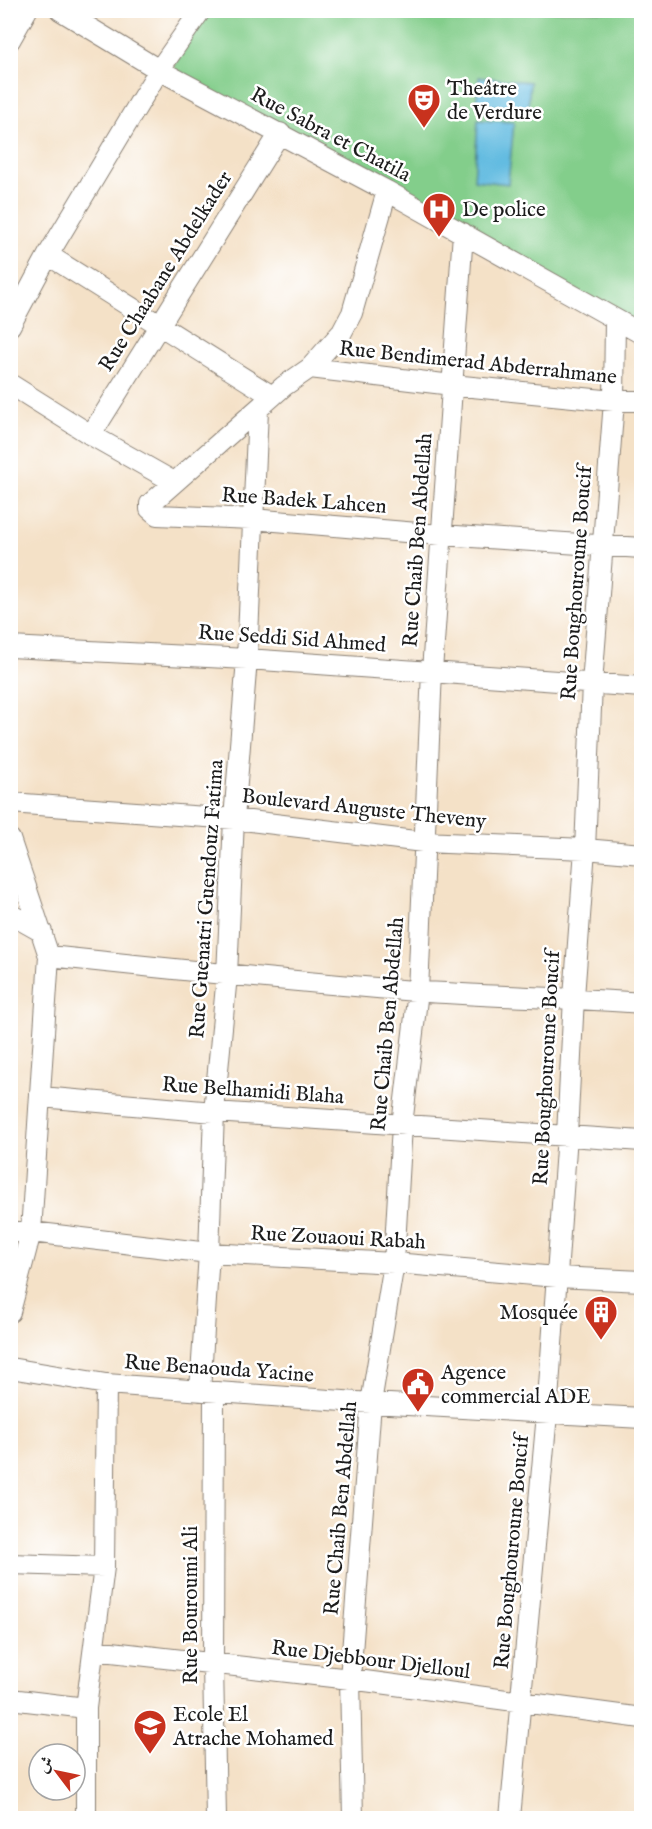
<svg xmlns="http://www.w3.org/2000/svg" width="652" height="1829" font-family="'IM FELL English',Amiri,serif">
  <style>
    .green { fill: #83ce8b; stroke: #507554; stroke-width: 1.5 }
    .water { fill: #63bce1; stroke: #406c7e; stroke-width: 1.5 }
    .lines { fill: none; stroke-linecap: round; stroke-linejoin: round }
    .minor-casing { stroke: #887e72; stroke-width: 22 }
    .minor { stroke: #fff; stroke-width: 20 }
    .labels { text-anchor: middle; stroke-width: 5; stroke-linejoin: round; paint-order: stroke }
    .poi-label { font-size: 21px; fill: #1c1c1c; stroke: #fff; text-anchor: start }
    .street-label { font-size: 21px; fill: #1c1c1c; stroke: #fff }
  </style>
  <rect width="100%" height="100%" fill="#fff"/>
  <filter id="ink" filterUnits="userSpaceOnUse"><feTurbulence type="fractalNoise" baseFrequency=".0167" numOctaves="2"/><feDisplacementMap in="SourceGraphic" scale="12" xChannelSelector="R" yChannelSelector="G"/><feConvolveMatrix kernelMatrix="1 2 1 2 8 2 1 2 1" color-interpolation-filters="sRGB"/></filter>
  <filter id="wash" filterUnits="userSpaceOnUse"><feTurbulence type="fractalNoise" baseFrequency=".008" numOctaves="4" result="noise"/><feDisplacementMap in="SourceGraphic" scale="24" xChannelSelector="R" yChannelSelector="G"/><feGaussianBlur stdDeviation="1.35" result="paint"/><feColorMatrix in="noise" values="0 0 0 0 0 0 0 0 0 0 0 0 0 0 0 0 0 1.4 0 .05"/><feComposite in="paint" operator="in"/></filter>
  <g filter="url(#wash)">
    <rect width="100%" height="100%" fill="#f4e1c7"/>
    <path class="green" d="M207,11H641V336L175,74L174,64Z"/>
    <path class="water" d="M479,77L530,82L528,110L476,104Z
      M478,120L514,122L508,184L474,180Z"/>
  </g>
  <g filter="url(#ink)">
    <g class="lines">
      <g class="minor-casing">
        <path id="minor" d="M60,10L159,70L387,191L642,334
          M10,40L27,10
          M387,191L352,313L342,332L310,368L284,386L150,504V509L157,515L252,519L441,535L642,548
          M48,255L272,396
          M10,326L48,255L159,70L201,10
          M310,368L452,385L614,401H642
          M10,384L91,435L174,482
          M91,435L280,133
          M10,647L247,659L642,687
          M10,803L234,819L423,842L585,849L642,854
          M10,839L49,956L31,1232L10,1312
          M10,914L42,932
          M49,956C171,969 293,982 415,991C490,997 566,997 642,1003
          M41,1097L214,1112L642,1141
          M10,1232H31L209,1253L394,1263L557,1277L642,1281
          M10,1368L106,1384L371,1403L642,1418
          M200,1391L209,1253L214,1112L227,975L234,819L247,659L258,410
          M214,1392L213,1665L216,1818
          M10,1564L104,1567
          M94,1650L350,1679L642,1718
          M10,1699L86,1708
          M86,1818V1708L104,1567L106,1384
          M353,1818L350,1679L371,1403L394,1263L402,1125L418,991L432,671L463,233
          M510,1818L547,1414L567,1135L574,997L585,849L592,684L614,401L615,319"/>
      </g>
      <use href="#minor" class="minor"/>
    </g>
  </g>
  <defs>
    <g id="theatre-pin" transform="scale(1.725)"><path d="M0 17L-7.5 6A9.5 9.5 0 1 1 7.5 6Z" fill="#c8321e" stroke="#fff"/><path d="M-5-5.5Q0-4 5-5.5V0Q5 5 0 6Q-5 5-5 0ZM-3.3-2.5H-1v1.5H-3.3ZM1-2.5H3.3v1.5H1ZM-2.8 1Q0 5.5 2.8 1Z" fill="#fff"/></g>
    <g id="hospital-pin" transform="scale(1.725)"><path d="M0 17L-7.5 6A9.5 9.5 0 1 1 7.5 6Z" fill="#c8321e" stroke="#fff"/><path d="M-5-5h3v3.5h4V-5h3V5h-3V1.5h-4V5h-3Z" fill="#fff"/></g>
    <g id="building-pin" transform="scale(1.725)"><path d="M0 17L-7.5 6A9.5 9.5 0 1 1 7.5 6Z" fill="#c8321e" stroke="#fff"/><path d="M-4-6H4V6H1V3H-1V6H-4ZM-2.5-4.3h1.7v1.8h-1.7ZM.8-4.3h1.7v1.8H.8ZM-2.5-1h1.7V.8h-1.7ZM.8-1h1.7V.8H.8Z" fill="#fff"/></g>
    <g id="civic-pin" transform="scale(1.725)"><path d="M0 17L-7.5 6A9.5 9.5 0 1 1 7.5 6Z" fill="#c8321e" stroke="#fff"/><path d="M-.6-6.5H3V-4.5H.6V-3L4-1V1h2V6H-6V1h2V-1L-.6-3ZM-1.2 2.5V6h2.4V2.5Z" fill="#fff"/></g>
    <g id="school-pin" transform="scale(1.725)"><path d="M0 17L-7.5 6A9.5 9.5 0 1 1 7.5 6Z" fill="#c8321e" stroke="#fff"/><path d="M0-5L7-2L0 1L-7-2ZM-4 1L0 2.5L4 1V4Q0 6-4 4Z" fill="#fff"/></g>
  </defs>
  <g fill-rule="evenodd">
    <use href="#theatre-pin" x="424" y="100"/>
    <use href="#hospital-pin" x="439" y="209"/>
    <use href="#building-pin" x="601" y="1312"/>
    <use href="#civic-pin" x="418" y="1384"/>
    <use href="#school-pin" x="150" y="1726"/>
  </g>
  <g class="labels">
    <g class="poi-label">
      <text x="447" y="95">Theâtre<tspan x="447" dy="24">de Verdure</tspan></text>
      <text x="462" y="216">De police</text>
      <text x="578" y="1319" text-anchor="end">Mosquée</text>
      <text x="441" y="1379">Agence<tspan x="441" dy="24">commercial ADE</tspan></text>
      <text x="173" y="1721">Ecole El<tspan x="173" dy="24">Atrache Mohamed</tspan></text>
    </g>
    <g class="street-label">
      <text transform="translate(331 134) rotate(28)" y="7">Rue Sabra et Chatila</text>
      <text transform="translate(165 271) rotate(-58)" y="7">Rue Chaabane Abdelkader</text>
      <text transform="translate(478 362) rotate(6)" y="7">Rue Bendimerad Abderrahmane</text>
      <text transform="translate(304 500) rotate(4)" y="7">Rue Badek Lahcen</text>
      <text transform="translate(417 540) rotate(-86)" y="7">Rue Chaib Ben Abdellah</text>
      <text transform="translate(576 583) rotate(-86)" y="7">Rue Boughouroune Boucif</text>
      <text transform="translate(292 638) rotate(4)" y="7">Rue Seddi Sid Ahmed</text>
      <text transform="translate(364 808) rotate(6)" y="7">Boulevard Auguste Theveny</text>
      <text transform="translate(206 899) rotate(-86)" y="7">Rue Guenatri Guendouz Fatima</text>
      <text transform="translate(387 1024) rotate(-85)" y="7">Rue Chaib Ben Abdellah</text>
      <text transform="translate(546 1068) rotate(-87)" y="7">Rue Boughouroune Boucif</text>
      <text transform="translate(253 1090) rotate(4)" y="7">Rue Belhamidi Blaha</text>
      <text transform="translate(338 1237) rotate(3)" y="7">Rue Zouaoui Rabah</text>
      <text transform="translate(219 1368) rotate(4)" y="7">Rue Benaouda Yacine</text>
      <text transform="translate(340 1508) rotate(-85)" y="7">Rue Chaib Ben Abdellah</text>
      <text transform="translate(511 1552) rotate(-85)" y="7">Rue Boughouroune Boucif</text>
      <text transform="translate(190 1605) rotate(-90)" y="7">Rue Bouroumi Ali</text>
      <text transform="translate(371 1659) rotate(7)" y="7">Rue Djebbour Djelloul</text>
    </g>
  </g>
  <rect width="652" height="1829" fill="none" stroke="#fff" stroke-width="36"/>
  <g transform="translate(57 1772) rotate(302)"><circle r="28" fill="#ffffff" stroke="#a4a4a4" stroke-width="1.5"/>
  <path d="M0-4.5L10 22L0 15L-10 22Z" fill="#c8321e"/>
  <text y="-9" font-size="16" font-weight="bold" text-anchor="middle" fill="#1c1c1c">ش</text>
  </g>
</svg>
